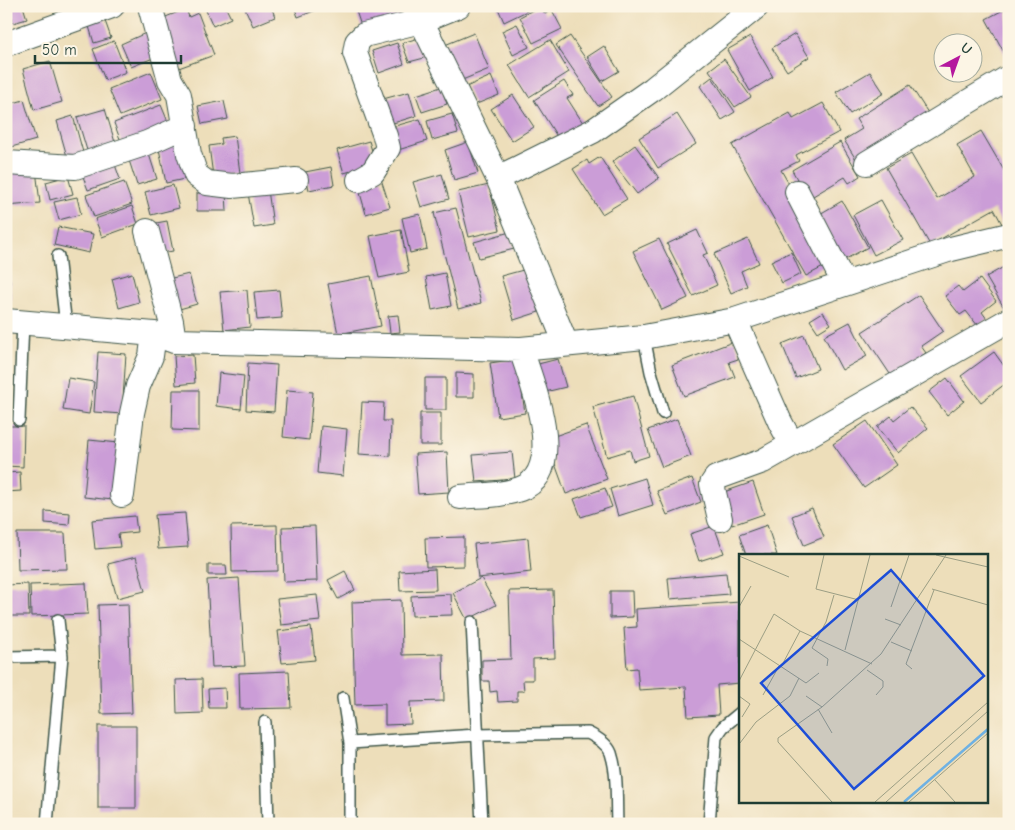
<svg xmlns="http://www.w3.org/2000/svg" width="1015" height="830" font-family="'Comic Neue',sans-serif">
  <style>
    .building { fill: #cb9dd7 }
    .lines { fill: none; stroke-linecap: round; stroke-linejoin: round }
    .lane-casing { stroke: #3e5548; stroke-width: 14 }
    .street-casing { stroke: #3e5548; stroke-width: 26 }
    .lane { stroke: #fff; stroke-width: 11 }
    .street { stroke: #fff; stroke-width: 24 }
    .inset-river { fill: none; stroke: #6eb1e3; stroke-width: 2.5 }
    .inset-road { fill: none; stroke: #9b9e84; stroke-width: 1 }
    .view { fill: #1d4ed8; fill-opacity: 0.15; stroke: #1d4ed8; stroke-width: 2.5 }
    .inset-edge { fill: none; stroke: #1f3d34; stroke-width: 2.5 }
  </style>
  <rect width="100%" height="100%" fill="#fcf5e5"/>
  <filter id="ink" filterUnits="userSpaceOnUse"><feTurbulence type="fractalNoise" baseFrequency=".02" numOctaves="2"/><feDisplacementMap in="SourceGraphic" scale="10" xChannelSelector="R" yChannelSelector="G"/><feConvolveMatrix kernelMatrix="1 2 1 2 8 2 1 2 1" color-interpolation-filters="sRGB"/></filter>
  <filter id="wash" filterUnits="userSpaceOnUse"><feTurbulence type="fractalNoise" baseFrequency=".0096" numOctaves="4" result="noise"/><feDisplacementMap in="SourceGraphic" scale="20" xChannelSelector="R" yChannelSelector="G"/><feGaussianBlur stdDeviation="1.12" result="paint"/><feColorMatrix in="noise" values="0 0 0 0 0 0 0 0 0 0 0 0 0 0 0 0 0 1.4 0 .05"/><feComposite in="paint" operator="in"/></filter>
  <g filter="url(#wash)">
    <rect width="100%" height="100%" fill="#eddeba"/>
    <g id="blocks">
      <path class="building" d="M9,6H23L27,19L13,23Z
        M204,6H225L231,18L213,26Z
        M244,6H271L275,17L253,26Z
        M294,6H317L319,9L298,17Z
        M359,6H398L402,18L363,32L355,8Z
        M497,6H528L529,10L504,22Z
        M540,6L545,14L552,10L562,29L533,43L520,17Z
        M1007,8L1009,55L1006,56L986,19Z
        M186,9L189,17L198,13L214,55L176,69L158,20Z
        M104,18L111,38L94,43L88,23Z
        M517,24L529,47L513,55L502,31Z
        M148,32L158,56L131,67L121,44Z
        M474,33L489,69L455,83L440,47Z
        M795,34L809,57L787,71L772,48Z
        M570,36L612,97L598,106L556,45Z
        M422,37L428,57L409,62L402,43Z
        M750,37L773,77L750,91L727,50Z
        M550,40L569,72L529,97L509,65Z
        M114,41L126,72L105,80L93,49Z
        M397,43L404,64L379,73L372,51Z
        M604,46L619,71L602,81L587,57Z
        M724,59L751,97L735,107L709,70Z
        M50,61L62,102L34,110L23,69Z
        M151,72L162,99L120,116L109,89Z
        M870,72L884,93L850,114L836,92Z
        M491,76L499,95L474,105L466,87Z
        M712,77L735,112L722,120L700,86Z
        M564,81L573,95L567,98L583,123L558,138L534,100Z
        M910,85L930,116L857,161L844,140L862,129L856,119Z
        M441,87L447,104L422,112L416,95Z
        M409,92L416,116L390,124L383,99Z
        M513,95L534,127L512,141L491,109Z
        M24,100L36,140L8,148L6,141V105Z
        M224,101L228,119L202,124L198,106Z
        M823,103L839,132L796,155L799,161L781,170L833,262L806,276L732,145L790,113L793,119Z
        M161,105L171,129L123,147L114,123Z
        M105,109L117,149L89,157L77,117Z
        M452,114L458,133L432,140L427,121Z
        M677,114L696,144L658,168L639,138Z
        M73,116L84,156L68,160L57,121Z
        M420,119L427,141L395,151L388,128Z
        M981,131L1009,179V221L1002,224L994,209L930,245L886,168L911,154L937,199L975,177L957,145Z
        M235,136L240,173L213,176L209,146L222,144L221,138Z
        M181,139L189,178L166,183L158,144Z
        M369,141L376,164L344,173L337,150Z
        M468,142L478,173L454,180L445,150Z
        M840,142L860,176L849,183L845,177L808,199L792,170Z
        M635,145L659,178L637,194L612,162Z
        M147,148L157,179L137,185L127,154Z
        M600,157L627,199L602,214L573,169L587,160L589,164Z
        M113,159L120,179L88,190L81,171Z
        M331,167L334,185L309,190L305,172Z
        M36,170L40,203L7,206L6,174Z
        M442,174L449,199L421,207L413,182Z
        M68,176L73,194L50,200L46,182Z
        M381,179L390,207L366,214L358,186Z
        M124,182L132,204L94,217L86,195Z
        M173,185L179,208L151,215L145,192Z
        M489,185L500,230L469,237L458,192Z
        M268,190L273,225L254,228L248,193Z
        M197,193H226L227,211H197Z
        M77,197L81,214L59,220L54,202Z
        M881,200L903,240L874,255L853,215Z
        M842,201L868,247L844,260L818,215Z
        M132,206L138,224L102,237L95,219Z
        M456,208L481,303L458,309L434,213Z
        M420,214L427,249L410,253L402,218Z
        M167,221L173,251L156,254L151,224Z
        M58,227L93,234L89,253L54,245Z
        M401,230L409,272L379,278L370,236Z
        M697,230L708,253L703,255L717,285L693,296L667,244Z
        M510,232L514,249L479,258L474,242Z
        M659,239L688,298L662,310L633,251Z
        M748,239L759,263L741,271L747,286L731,293L714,254Z
        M791,252L801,274L782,283L771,261Z
        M1009,264V312L1007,313L986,277Z
        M527,269L539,312L514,320L501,276Z
        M6,270H9L11,301L6,302Z
        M132,273L139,302L119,308L112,279Z
        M445,273L451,306L432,310L426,277Z
        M189,274L197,304L176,310L168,279Z
        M371,276L381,326L338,334L328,284Z
        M980,279L996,301L982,312L987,319L978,326L966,311L960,315L945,296L958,286L963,292Z
        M247,290L250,327L224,330L220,292Z
        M279,290L282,318L257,320L254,292Z
        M919,295L943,331L921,346L926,353L912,362L917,369L896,383L862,332Z
        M823,312L831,324L818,332L810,320Z
        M398,315L400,332L390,333L388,316Z
        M850,322L867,356L842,370L824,336Z
        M804,335L818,369L796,378L782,344Z
        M735,341L741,358L729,362L735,377L684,396L672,365Z
        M98,352L126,354L122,414L94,412Z
        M994,352L1009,373V381L981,402L961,376Z
        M193,355L195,383L176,385L174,356Z
        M517,359L525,413L498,417L490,363Z
        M558,359L566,387L541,393L534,365Z
        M248,363L277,365L274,412L246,410Z
        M219,373L244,376L241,409L216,406Z
        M456,373L474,374V397H456Z
        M68,378L94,382L89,414L63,410Z
        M425,378H446V410H425Z
        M947,378L964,401L947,415L929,392Z
        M173,390H199V431L172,430Z
        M287,390L313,392L309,440L283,437Z
        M633,396L649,456L633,461L630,450L607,457L593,407Z
        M362,402L384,403L383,421H391L390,456L359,454Z
        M910,407L928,428L898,453L877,427L891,416L894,420Z
        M420,413H441V445H420Z
        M677,419L691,456L662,467L648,430Z
        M867,421L897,465L864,488L833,444Z
        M586,425L607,479L566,494L546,439Z
        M6,426H24L23,467L6,466Z
        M321,426L347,429L343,476L317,473Z
        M89,440L119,443L113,500L84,497Z
        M447,452L449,492L418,494L415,454Z
        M512,452L515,479L476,482L473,455Z
        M20,472L21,491L6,492V473Z
        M645,478L653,505L618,516L610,489Z
        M692,478L701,502L667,515L657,491Z
        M753,482L764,514L732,525L721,493Z
        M605,488L612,507L581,517L574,499Z
        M812,508L824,537L804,545L792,516Z
        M45,511L70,513L69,525L45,523Z
        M185,513L188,547L158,549L155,515Z
        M135,516L137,532L118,534L120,547L95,549L92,520Z
        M277,525L278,571L232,572L231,526Z
        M767,525L777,555H746L739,535Z
        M315,526L317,581L284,582L282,527Z
        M714,526L724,553L699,561L690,534Z
        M17,533H65L67,569L18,570Z
        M464,537V566L426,567L425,538Z
        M528,538L531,572L478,578L474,544Z
        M136,557L145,591L117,598L108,564Z
        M208,565H226L227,575H208Z
        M435,569L436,590L400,591L399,571Z
        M345,571L355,590L338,599L328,580Z
        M726,573L729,594L670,599L668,578Z
        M239,578L245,666L212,667L207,580Z
        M481,578L496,605L467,620L453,593Z
        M86,583L88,614L31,616L30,585Z
        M28,584L29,616H6V585Z
        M553,590L555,658L533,659V680H523L524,691H517V701L498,702L497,691L490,692L489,681H482V660L511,659L509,591Z
        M610,591H632L633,617L610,618Z
        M451,594L452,615L412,616L411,596Z
        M317,595L320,621L281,625L277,599Z
        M401,600L402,655L443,654L444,701L410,702L411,724L385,725V704L355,705L352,602Z
        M740,602V683L717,685L719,715L688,717L686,687L639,690L637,668L627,669L624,628L637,627L636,609Z
        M128,604L132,713L101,714L98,605Z
        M311,627L315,660L282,663L278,631Z
        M289,671L291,708L240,709L239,673Z
        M202,679L203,713L177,714L176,680Z
        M225,688L226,708H209L208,689Z
        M98,726H136V808H98Z"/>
    </g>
  </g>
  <g filter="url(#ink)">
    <use href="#blocks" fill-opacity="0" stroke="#3e5548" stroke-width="1"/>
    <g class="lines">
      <g class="lane-casing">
        <path id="lane" d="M58,256L66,326
          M644,337L651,372L663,413
          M19,420L23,322
          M472,622L482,824
          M6,657L62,656
          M343,698L350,743V824
          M265,722L268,824
          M350,743L477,735L588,733C596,737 607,743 611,753C618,774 616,802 617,824
          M47,824L62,656L58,620
          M709,824L716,737L723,727L740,713"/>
      </g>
      <g class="street-casing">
        <path id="street" d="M150,6L170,80L179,95L189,154L196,175L207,183L232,186L296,180
          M414,6L498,178L566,344
          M6,44L112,6
          M6,163L75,167L147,143L185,126
          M867,163L1009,77
          M498,178L593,131L653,89L757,6
          M359,180L373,172L388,148L385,136L355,53L357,42L364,35L421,21L458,6
          M797,192L844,283
          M147,231L171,321L174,341
          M735,320L780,422L792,444
          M6,321L154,334L174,341L521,349L644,337L735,320L951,249L1009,235
          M122,495L132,413L138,386L151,356L154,334
          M460,497C480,495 501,496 520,489C569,471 531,382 521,349
          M720,519L712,484L716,478L763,461L1009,320"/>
      </g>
      <use href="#lane" class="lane"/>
      <use href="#street" class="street"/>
    </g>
  </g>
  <g transform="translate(739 554)">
    <rect width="249" height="249" fill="#eddeba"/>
    <path class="inset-river" d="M165,248L249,175"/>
    <path class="inset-road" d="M85,1L77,35L120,46M197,1L249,13M0,2L50,23M193,35L249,51M0,53L12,32M152,53L170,1M146,65L162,71M61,77L133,110M0,85L67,129L80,119M152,88L173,97M106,96L131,1M88,112L89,105L73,94L87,68L95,41M173,115L167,110L195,36M128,116L144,127V133L137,141M0,127L35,60L61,77L42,113M24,141L40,112M0,142L11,150L3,163M67,142L83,153M79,155L93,179M1,189L17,168L51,142L60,124M196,226L216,248M93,248L39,188V184L83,153L142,100L207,1M136,248L249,148M147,248L249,157M170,248L249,179"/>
    <path class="view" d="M152,16L245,122L115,235L22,129Z"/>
    <rect width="249" height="249" class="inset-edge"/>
  </g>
  <rect width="1015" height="830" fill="none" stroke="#fcf5e5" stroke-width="25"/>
  <g transform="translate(958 58) rotate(41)"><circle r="24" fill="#fcf5e5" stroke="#a4ab9e"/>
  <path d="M0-4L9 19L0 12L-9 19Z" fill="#b5179e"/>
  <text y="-8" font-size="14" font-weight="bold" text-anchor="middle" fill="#1f3d34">U</text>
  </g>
  <path d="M35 55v8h146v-8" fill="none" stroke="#1f3d34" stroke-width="2.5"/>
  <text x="42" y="55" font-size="15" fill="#1f3d34" stroke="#fcf5e5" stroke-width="4" paint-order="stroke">50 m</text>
</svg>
